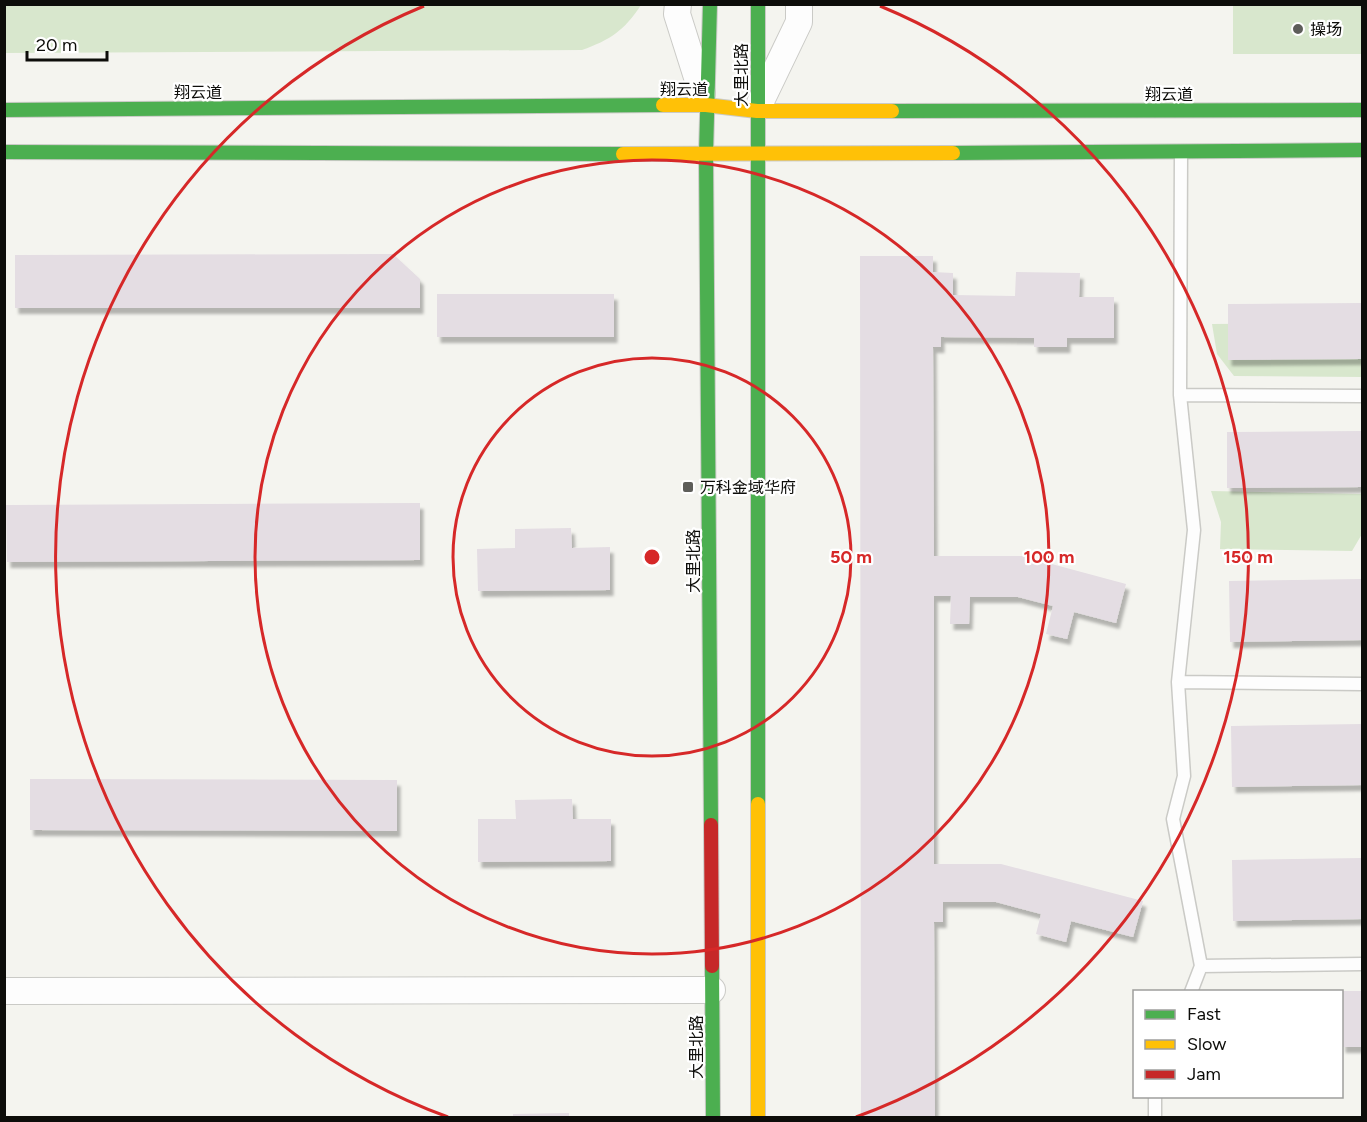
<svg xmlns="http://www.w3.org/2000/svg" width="1367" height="1122" font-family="Figtree,'Noto Sans SC',sans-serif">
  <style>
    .green { fill: #d8e7cd }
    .building { fill: #e4dde3; filter: url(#shadow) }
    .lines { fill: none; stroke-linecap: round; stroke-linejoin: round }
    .lane-casing { stroke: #cacac6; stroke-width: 15 }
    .street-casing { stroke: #cacac6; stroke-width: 28 }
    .fast-casing { stroke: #cacac6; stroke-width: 16 }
    .slow-casing { stroke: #cacac6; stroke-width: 16 }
    .jam-casing { stroke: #cacac6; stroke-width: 16 }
    .lane { stroke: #fdfdfd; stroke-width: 12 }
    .street { stroke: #fdfdfd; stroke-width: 26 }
    .fast { stroke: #4caf50; stroke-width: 14 }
    .slow { stroke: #ffc107; stroke-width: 14 }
    .jam { stroke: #c62828; stroke-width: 14 }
    .ring { fill: none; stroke: #d62828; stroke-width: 3 }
    .poi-dot { fill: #5e5e5a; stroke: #fff; stroke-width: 2 }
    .labels { text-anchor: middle; stroke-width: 4.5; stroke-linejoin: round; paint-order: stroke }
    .poi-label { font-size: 16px; fill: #0d0d0a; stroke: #fff; text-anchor: start }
    .street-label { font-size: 16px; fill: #0d0d0a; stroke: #fff }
    .centre { fill: #d62828; stroke: #fff; stroke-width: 3 }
    .ring-label { font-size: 18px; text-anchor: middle; font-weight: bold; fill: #d62828; stroke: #fff; stroke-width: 4.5; stroke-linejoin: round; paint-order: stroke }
  </style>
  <defs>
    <filter id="shadow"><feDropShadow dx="3.5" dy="6" stdDeviation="1.5" flood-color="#0004"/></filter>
  </defs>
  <rect width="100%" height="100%" fill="#f4f4ef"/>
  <path class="green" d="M4,5L5,4L641,5C624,31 610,40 582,50L5,53Z
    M1233,5H1362V54H1233Z
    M1362,323V377L1234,376L1217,354L1212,324Z
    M1211,491L1362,494V534L1352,551L1220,549L1221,522Z"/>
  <path class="building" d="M393,254L420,279V308H15V255Z
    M860,256H933V272L953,273V295L1015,296L1016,272L1080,273L1079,297H1114V338H1067V347H1034V338L941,337V347H933L934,556H1022L1126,584L1116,623L1074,612L1067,639L1046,634L1053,606L1018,597H970L969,624H950L951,596H934V864H1001L1143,901L1133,937L1071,921L1066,942L1036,934L1041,914L996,902H943V922H934L935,1118H861Z
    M437,294H614V337H437Z
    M1362,303V359L1228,360V304Z
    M1362,431V487L1227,488V432Z
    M420,503V560L7,562L6,505Z
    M571,528L572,548L610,547V590L478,591L477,549L515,548V529Z
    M1362,579V640L1230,642L1229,581Z
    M1362,724V785L1232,787L1231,726Z
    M30,779L397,780V831L30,830Z
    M572,799L573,819H611V861L478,862V819H516L515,800Z
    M1362,858V919L1233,921L1232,860Z
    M1362,991V1047H1342V991Z
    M569,1113V1118H513V1114Z"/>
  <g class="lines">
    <g class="lane-casing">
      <path id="lane" d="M1181,152L1180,395L1194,530L1178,682L1184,776L1173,819L1201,966L1191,992
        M1180,395L1362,396
        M1178,682L1362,684
        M1201,966L1362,964
        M1155,1096V1118"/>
    </g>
    <g class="street-casing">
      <path id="street" d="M678,4L677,14L702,93
        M760,103L799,22V4
        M4,991L712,990"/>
    </g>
    <g class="fast-casing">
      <path id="fast" d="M710,4L706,154L711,825
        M758,4V804
        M4,110L663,105
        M892,111L1362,110
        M4,152L623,154
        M953,153L1362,150
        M712,966L713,1118"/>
    </g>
    <g class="slow-casing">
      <path id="slow" d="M663,105H706L757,111H892
        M623,154L953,153
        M758,804V1118"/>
    </g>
    <g class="jam-casing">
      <path id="jam" d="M711,825L712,966"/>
    </g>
    <use href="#lane" class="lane"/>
    <use href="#street" class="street"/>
    <use href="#fast" class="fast"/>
    <use href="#slow" class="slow"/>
    <use href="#jam" class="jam"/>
  </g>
  <g class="ring">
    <circle cx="652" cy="557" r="199"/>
    <circle cx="652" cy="557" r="397"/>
    <path d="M448 1117A596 596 0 0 1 424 6M880 6A596 596 0 0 1 856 1117"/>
  </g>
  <g class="poi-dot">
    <circle cx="1298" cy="29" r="6"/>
    <rect x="682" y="481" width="12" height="12" rx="3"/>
  </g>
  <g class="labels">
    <g class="poi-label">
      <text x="1310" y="35">操场</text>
      <text x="700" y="493">万科金域华府</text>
    </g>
    <g class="street-label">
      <text transform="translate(741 75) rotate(-90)" y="6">大里北路</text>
      <text x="684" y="95">翔云道</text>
      <text x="198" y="98">翔云道</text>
      <text x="1169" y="100">翔云道</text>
      <text transform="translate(693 561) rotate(-90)" y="6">大里北路</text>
      <text transform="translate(696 1047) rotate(-90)" y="6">大里北路</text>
    </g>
  </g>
  <circle cx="652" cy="557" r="9" class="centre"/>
  <g class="ring-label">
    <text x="851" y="563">50 m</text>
    <text x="1049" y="563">100 m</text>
    <text x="1248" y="563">150 m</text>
  </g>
  <rect width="1367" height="1122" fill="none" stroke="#0d0d0a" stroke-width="12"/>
  <rect x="1133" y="990" width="210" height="108" fill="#ffffff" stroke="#9e9e9d" stroke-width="1.5"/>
  <rect x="1145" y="1010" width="30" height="9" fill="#4caf50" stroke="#9e9e9d" stroke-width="1.5"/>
  <text x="1187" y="1020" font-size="18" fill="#0d0d0a">Fast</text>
  <rect x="1145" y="1040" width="30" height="9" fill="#ffc107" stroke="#9e9e9d" stroke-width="1.5"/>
  <text x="1187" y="1050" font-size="18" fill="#0d0d0a">Slow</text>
  <rect x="1145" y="1070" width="30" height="9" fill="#c62828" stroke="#9e9e9d" stroke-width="1.5"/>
  <text x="1187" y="1080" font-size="18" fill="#0d0d0a">Jam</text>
  <path d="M27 51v9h80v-9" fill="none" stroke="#0d0d0a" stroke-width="3"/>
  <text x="36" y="51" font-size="18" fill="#0d0d0a" stroke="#ffffff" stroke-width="4.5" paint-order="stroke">20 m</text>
</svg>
